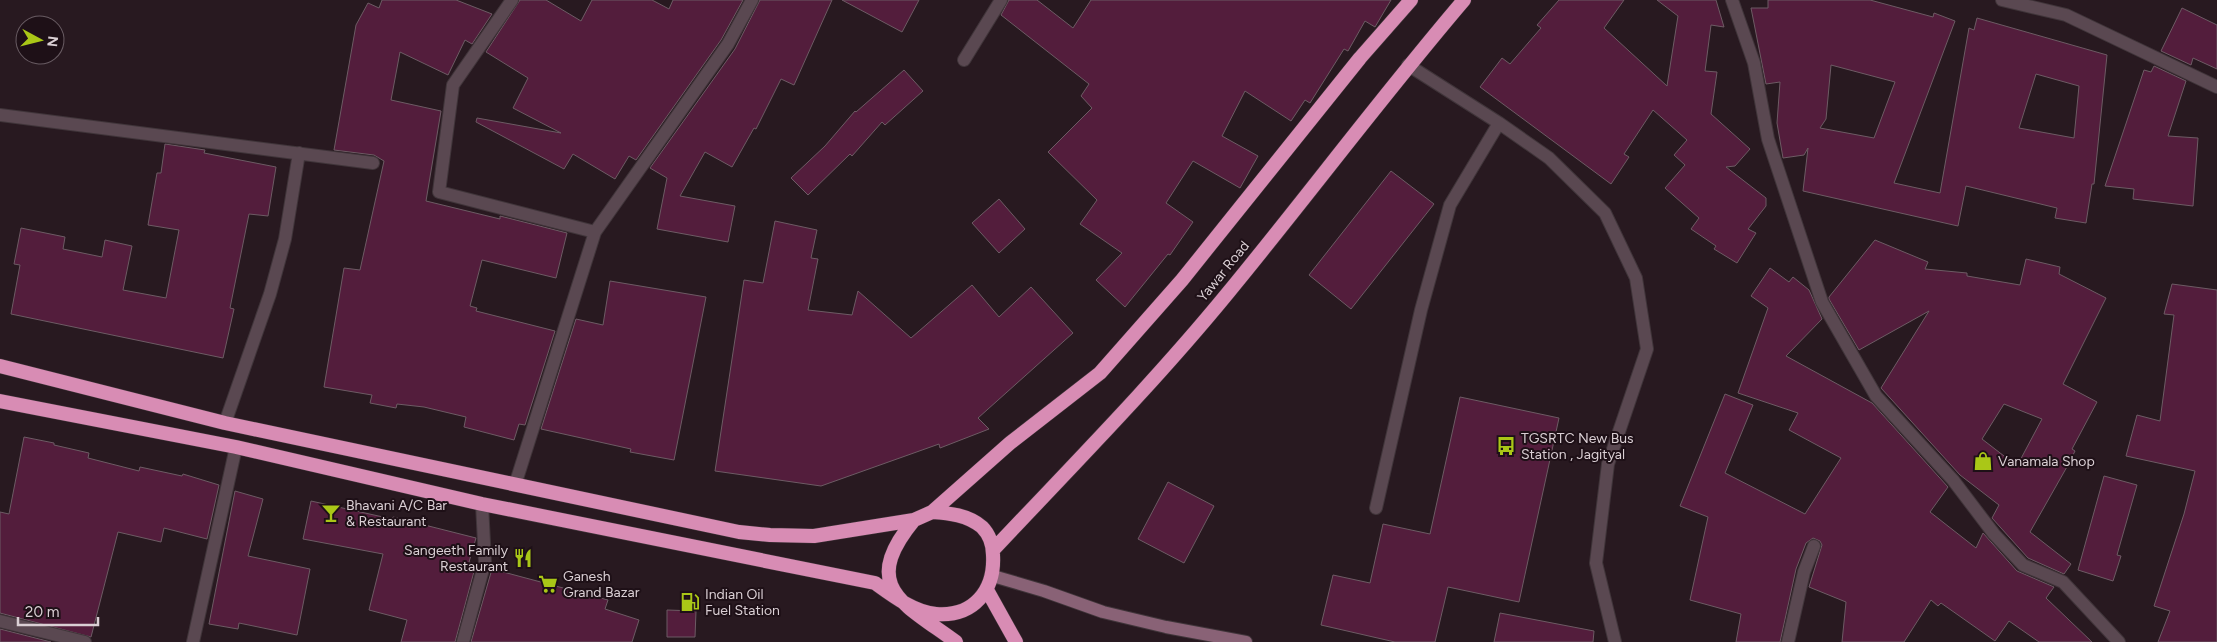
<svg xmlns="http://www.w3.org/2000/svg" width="2217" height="642" font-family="Figtree,sans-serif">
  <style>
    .building { fill: #531d3c; stroke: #6d5b64; fill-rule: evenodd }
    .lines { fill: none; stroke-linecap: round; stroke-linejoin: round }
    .service-casing { stroke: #40353a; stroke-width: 14 }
    .minor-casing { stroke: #40353a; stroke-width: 14 }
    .secondary-casing { stroke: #40353a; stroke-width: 14 }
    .trunk-casing { stroke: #40353a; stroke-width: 15 }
    .service { stroke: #5a4851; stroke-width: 12 }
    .minor { stroke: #5a4851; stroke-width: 12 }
    .secondary { stroke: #896276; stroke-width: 12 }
    .trunk { stroke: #d88cb4; stroke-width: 14 }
    .labels { text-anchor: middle; stroke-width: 4; stroke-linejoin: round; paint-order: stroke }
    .street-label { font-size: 14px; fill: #dacfd4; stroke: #1e1017 }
    .poi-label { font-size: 14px; fill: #dacfd4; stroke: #1e1017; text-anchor: start }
  </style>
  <rect width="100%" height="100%" fill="#281920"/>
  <path class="building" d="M382,0H456L492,14L472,44L465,40L448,75L400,52L391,100L441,111L426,201L500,219V216L567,233L556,278L482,260L470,306L477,308L476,311L555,331L525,425L519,424L514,440L464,427L466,417L424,407L397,404L396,408L370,403L372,395L324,387L344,268L360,270L384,161L374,155L334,150L356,25L368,3L379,8Z
    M520,0H546L581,21L592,0H652L669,9L673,0H743L721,40L636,160L629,156L615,179L573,154L564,169L476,122L477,118L561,133L513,108L528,78L486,52Z
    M760,0H832L794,85L781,79L756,129L754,128L732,167L705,152L680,196L735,206L728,242L657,229L667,178L650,168L735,49Z
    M842,0H919L902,32Z
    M1009,0H1037L1073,28L1091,0H1391L1375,27L1365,21L1348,51L1344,49L1310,103L1305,100L1291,121L1245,91L1222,136L1258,156L1240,188L1193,161L1166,203L1193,222L1170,255L1168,254L1125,307L1096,280L1122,253L1080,224L1097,200L1048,152L1092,108L1081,96L1089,84L1001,15Z
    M1559,0H1624L1604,28L1667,86L1678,16L1657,0H1716L1724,27L1711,25L1705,71L1717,72L1711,114L1750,149L1735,166L1726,167L1766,198V206L1748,229L1756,233L1737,263L1714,249L1716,246L1691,229L1699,218L1665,188L1685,165L1674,155L1687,140L1653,110L1624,154L1629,157L1611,184L1480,87L1502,58L1510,64L1541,28L1537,25Z
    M1768,0H1870L1933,17L1934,13L1955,21L1894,183L1940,193L1969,28L1974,30L1977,18L2107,55L2094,184H2092L2086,223L2055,218L2057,208L1966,186L1958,226L1803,191L1808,148L1804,155L1783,158L1777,123L1780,82L1766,84L1751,8H1768ZM1831,65L1895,82L1874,138L1820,128L1826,119ZM2036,74L2079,86L2074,138L2019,128Z
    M2182,8L2217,25V69L2193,58L2191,65L2161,51Z
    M2154,66L2186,81L2168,136L2198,138L2193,206L2133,199L2134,189L2105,186L2144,70L2151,72Z
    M904,70L923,91L885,125L882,122L852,156L850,154L808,195L791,178L825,146L855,111L856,112Z
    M165,144L205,150L204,153L276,167L268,216L249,214L230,308L234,309L223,358L11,314L20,265L14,264L21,228L65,237L63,249L102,257L105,240L132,246L123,290L166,298L179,230L148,225L157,173H161Z
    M1391,171L1434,204L1351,309L1309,275Z
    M999,199L1025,229L999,253L972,223Z
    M775,221L817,230L811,258L818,259L808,310L852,315L858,291L911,338L972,285L999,317L1031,287L1073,333L978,418L989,429L940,448L939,444L821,486L715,471L744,280L763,283Z
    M1875,240L1928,262L1925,269L1967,273V276L2020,285L2026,259L2060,267L2059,274L2106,298L2063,384L2097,402L2072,449L2075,451L2068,465L2030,532L2071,564L2064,574L2028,558L1992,518L1999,505L1960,475L1881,388L1929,311L1859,350L1829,299V297ZM2004,404L2042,419L2017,466L1982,439Z
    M1770,268L1789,282L1793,277L1809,290L1822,319L1786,356L1872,403L1948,487L1930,512L1976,548L1983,533L2017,571L2054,587L2046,598L2092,642H2039L2009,621L1995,641L1941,603L1938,606L1931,600L1904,642H1842L1846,602L1809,587L1822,545L1820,541L1813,538L1806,543L1796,569L1780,642H1736L1741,614L1690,600L1708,517L1680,506L1725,394L1753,405L1725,473L1805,514L1841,458L1789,430L1798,413L1738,393L1768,308L1751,296Z
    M610,281L706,297L674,460L630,452L631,449L541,429L576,319L603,325Z
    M2172,284L2217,290V642H2158L2170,611L2154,606L2184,514L2195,471L2126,456L2137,415L2160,421L2174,315L2164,314Z
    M1460,397L1559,418L1519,602L1448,587L1435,642H1395L1321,625L1333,575L1370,583L1383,524L1430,534Z
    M24,437L54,443V445L89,453L88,458L139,471L140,467L182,476L183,474L219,485L207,539L164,528L161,542L118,532L91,637L0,613V512L9,514Z
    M2104,476L2137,485L2117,555L2121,556L2113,581L2078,570Z
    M1168,482L1214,506L1184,563L1138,539Z
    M235,491L263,499L248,556L310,569L297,635L239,623L238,629L209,624Z
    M311,501L392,519L393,517L476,538L469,562L476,564L455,642H401L407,620L369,610L383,554L303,539Z
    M492,569L608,600L605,609L639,620L632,642H471Z
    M667,610L696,611L695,637H667Z
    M1500,613L1594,631L1593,642H1494Z
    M0,629L51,642H0Z"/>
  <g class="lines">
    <g class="service-casing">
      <path id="service" d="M1408,65L1499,123L1549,158L1605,213L1636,278L1647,349L1608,464L1596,563L1615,642
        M1376,508L1421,310L1450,205L1499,123"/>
    </g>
    <g class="minor-casing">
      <path id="minor" d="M512,0L453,85L439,192L595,232
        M1732,0L1754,63L1768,139L1822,302L1876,396L1953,480L1994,534L2023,565L2063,582L2119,642
        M2002,0L2066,15L2217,87
        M964,60L1001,0
        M0,115L373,163
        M225,423L270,294L285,239L299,153
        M515,485L595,232L728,44L752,0
        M0,621L85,642
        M193,642L236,447
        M463,642L485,562L482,504
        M1788,642L1804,572L1814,546"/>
    </g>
    <g class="secondary-casing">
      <path id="secondary" d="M993,576L1044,591L1103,612L1166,627L1246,642"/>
    </g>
    <g class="trunk-casing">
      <path id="trunk" d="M0,366L225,423L739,532L770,535L814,536L914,520L932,512L1010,443L1100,373L1182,280L1360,58L1411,0
        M0,401L236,447L482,504L875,583C893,596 914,612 936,614C974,617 995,590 993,555C993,545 989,534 982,527C968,515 949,513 932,512
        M914,520C859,587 903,603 956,642
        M993,550C1072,466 1154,383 1227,294C1307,197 1382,96 1464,0
        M987,590L1016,642"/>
    </g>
    <use href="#service" class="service"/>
    <use href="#minor" class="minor"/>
    <use href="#secondary" class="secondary"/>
    <use href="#trunk" class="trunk"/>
  </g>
  <defs>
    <g id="bus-bare" transform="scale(1.5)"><path d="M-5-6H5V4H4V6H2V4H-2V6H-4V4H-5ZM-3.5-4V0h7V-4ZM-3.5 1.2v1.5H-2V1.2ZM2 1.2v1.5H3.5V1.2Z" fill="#aac717" stroke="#1e1017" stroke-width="2.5" paint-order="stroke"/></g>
    <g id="shop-bare" transform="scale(1.5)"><path d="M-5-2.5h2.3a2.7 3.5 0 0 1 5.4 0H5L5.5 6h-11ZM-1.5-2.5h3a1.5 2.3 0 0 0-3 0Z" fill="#aac717" stroke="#1e1017" stroke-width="2.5" paint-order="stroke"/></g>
    <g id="bar-bare" transform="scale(1.5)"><path d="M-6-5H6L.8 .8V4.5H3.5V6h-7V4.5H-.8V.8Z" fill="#aac717" stroke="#1e1017" stroke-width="2.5" paint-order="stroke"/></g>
    <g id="restaurant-bare" transform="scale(1.5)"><path d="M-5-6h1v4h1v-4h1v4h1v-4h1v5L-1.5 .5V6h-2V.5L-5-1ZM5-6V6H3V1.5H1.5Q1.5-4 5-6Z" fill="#aac717" stroke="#1e1017" stroke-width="2.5" paint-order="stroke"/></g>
    <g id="supermarket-bare" transform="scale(1.5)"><path d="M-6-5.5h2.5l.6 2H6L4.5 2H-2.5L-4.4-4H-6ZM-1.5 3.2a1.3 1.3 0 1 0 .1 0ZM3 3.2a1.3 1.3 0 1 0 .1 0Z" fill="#aac717" stroke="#1e1017" stroke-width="2.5" paint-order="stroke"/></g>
    <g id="fuel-bare" transform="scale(1.5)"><path d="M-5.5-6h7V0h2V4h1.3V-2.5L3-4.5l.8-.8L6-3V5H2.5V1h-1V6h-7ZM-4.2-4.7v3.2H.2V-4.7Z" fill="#aac717" stroke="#1e1017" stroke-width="2.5" paint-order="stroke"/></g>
  </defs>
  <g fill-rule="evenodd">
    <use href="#bus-bare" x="1506" y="446"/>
    <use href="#shop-bare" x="1983" y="461"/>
    <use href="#bar-bare" x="331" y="513"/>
    <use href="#restaurant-bare" x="523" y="558"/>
    <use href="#supermarket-bare" x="548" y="584"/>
    <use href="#fuel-bare" x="690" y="602"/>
  </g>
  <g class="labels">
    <g class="street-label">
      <text transform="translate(1223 271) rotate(-51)" y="5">Yawar Road</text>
    </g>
    <g class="poi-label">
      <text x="1521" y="443">TGSRTC New Bus<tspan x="1521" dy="16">Station , Jagityal</tspan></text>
      <text x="1998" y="466">Vanamala Shop</text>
      <text x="346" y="510">Bhavani A/C Bar<tspan x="346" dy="16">&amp; Restaurant</tspan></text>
      <text x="508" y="555" text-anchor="end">Sangeeth Family<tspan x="508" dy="16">Restaurant</tspan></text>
      <text x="563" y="581">Ganesh<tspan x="563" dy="16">Grand Bazar</tspan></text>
      <text x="705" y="599">Indian Oil<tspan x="705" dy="16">Fuel Station</tspan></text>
    </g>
  </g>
  <g transform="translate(40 40) rotate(97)"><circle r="24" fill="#1e1017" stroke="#695c63"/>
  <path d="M0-4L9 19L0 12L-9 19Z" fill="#aac717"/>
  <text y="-8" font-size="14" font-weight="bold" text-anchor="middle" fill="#dacfd4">N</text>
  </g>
  <path d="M18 617v8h80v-8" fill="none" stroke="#dacfd4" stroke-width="2.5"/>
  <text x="25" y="617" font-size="15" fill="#dacfd4" stroke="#1e1017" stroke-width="4" paint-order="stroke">20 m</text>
</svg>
